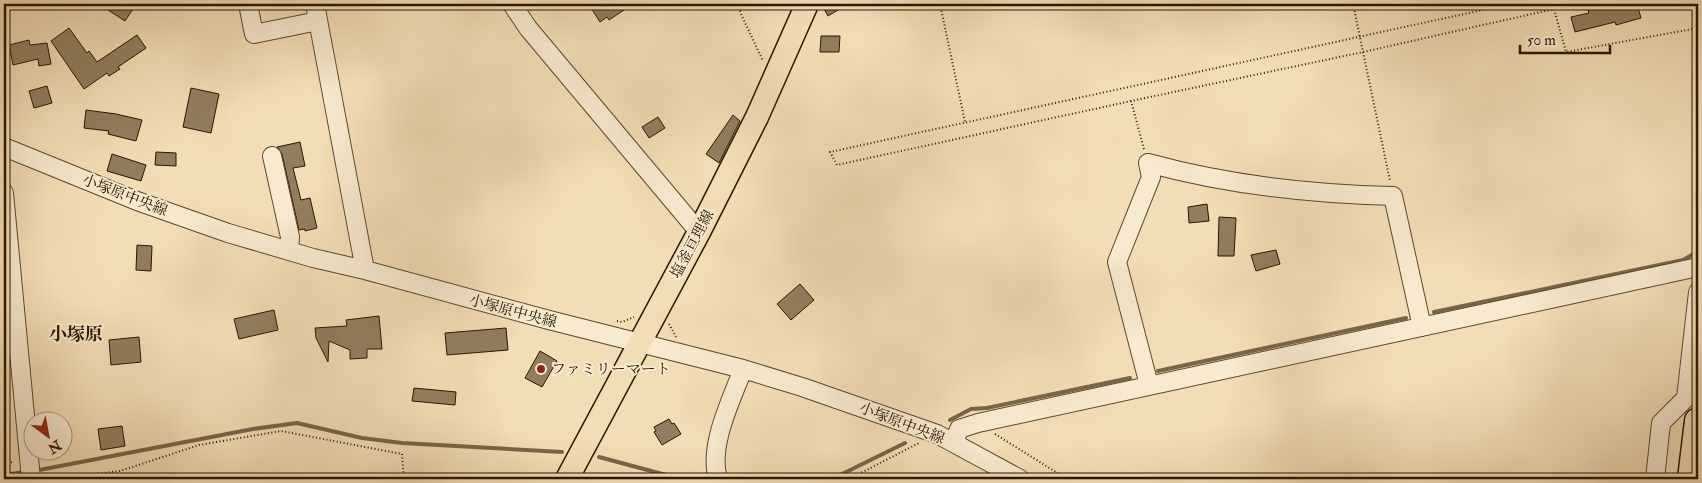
<svg xmlns="http://www.w3.org/2000/svg" width="1702" height="483" font-family="'IM FELL Double Pica','Noto Serif JP',serif">
  <style>
    .lines { fill: none; stroke-linecap: round; stroke-linejoin: round }
    .stream { stroke: #786648; stroke-width: 4 }
    .building { fill: #917e5f; stroke: #281701 }
    .minor-casing { stroke: #5a492e; stroke-width: 20 }
    .major-casing { stroke: #281701; stroke-width: 25 }
    .highway-casing { stroke: #281701; stroke-width: 29 }
    .path { stroke: #281701; stroke-width: 2; stroke-dasharray: 1 2.5; stroke-linecap: butt }
    .minor { stroke: #f7ead0; stroke-width: 18 }
    .major { stroke: #f2deb6; stroke-width: 22 }
    .highway { stroke: #f2deb6; stroke-width: 26 }
    .poi-dot { fill: #8f2418; stroke: #f7ead0; stroke-width: 2 }
    .labels { text-anchor: middle; stroke-width: 4; stroke-linejoin: round; paint-order: stroke }
    .street-label { font-size: 15px; fill: #281701; stroke: #f7ead0 }
    .poi-label { font-size: 15px; fill: #281701; stroke: #f7ead0; text-anchor: start }
    .quarter-label { font-size: 18px; font-weight: bold; fill: #281701; stroke: #f7ead0 }
  </style>
  <rect width="100%" height="100%" fill="#f2deb6"/>
  <filter id="stains"><feTurbulence type="fractalNoise" baseFrequency=".004" numOctaves="4"/><feColorMatrix values="0 0 0 0 .2 0 0 0 0 .09 0 0 0 0 .02 0 0 0 .5 -.17"/></filter>
  <radialGradient id="worn" r=".72"><stop offset=".6" stop-color="#630" stop-opacity="0"/><stop offset="1" stop-color="#630" stop-opacity=".3"/></radialGradient>
  <g class="lines">
    <path class="stream" d="M1434,312L1683,260L1697,252
      M1158,371L1406,318
      M950,420L971,409L987,408L1130,378
      M599,457L681,479
      M34,471L253,429L297,423L362,438L402,443L562,452
      M4,475L24,472
      M832,479L905,443"/>
  </g>
  <path class="building" d="M99,4H124L133,9L125,21Z
    M596,4H633L609,20L607,17L600,22L591,8Z
    M828,4H848L828,16L823,7Z
    M1615,4H1621V6L1637,4L1641,18L1616,25L1615,22L1575,32L1571,17L1589,13L1588,10Z
    M69,28L87,53L89,51L97,62L137,35L146,48L118,67L120,69L109,76L107,73L84,89L51,41Z
    M821,36H840L839,52H820Z
    M29,40L30,45L47,43L51,64L39,66L38,59L13,65L9,45Z
    M47,86L52,103L34,108L29,91Z
    M191,88L219,94L211,133L183,127Z
    M86,110L116,114L142,120L136,141L108,134L109,131L84,128Z
    M733,115L740,121L719,163L706,154Z
    M658,117L665,128L649,138L642,127Z
    M300,142L305,166L293,168L301,200L310,198L317,228L305,231V229L299,230L282,154L277,147Z
    M156,152L176,153V166L155,165Z
    M112,154L146,165L141,181L107,171Z
    M1207,204L1209,221L1189,223L1188,207Z
    M1219,217L1236,218L1234,256H1218Z
    M137,245L152,246L151,271L136,270Z
    M1276,250L1280,264L1256,271L1251,255Z
    M800,284L814,300L791,320L777,304Z
    M274,310L278,330L239,339L234,319Z
    M379,316L382,349H367V358L350,359V350L329,341L328,362L316,338L315,328L347,326L346,320Z
    M506,328L508,350L447,355L445,333Z
    M139,337L141,362L111,365L109,340Z
    M540,351L557,361L542,387L525,378Z
    M414,388L456,392L455,405L412,401Z
    M669,419L672,424L674,423L681,434L662,445L654,432L656,431L654,427Z
    M122,426L125,446L101,450L98,429Z"/>
  <g class="lines">
    <g class="minor-casing">
      <path id="minor" d="M248,4L254,34L318,21
        M315,4L365,270
        M512,4L528,28L699,232
        M4,147L137,201L228,233L313,258L365,270L549,320L743,369L802,387L937,434L1020,479
        M272,156L290,237L289,251
        M1148,163C1228,185 1310,194 1393,196L1422,327
        M1148,163L1151,177L1117,262L1149,385
        M4,193L31,479
        M954,443L959,429L978,423L1698,267
        M718,479C708,446 731,401 743,369
        M1655,479L1661,423L1686,398L1698,292"/>
    </g>
    <g class="major-casing">
      <path id="major" d="M567,479L699,232L757,117L807,4"/>
    </g>
    <g class="highway-casing">
      <path id="highway" d="M1691,479L1698,421"/>
    </g>
    <path class="path" d="M738,4L741,14L763,61
      M940,4L965,122
      M1353,4L1390,181
      M1131,101L837,165L830,152L1510,4
      M1144,149L1131,101L1363,52L1554,9L1566,52L1698,28
      M617,321L622,322L634,317
      M669,324L676,337
      M995,434L1067,479
      M4,463L14,462
      M1034,474L1042,479
      M53,479L120,471L199,445L281,431L402,454L404,479
      M849,479L919,443"/>
    <use href="#minor" class="minor"/>
    <use href="#major" class="major"/>
    <use href="#highway" class="highway"/>
  </g>
  <circle class="poi-dot" cx="541" cy="369" r="5"/>
  <g class="labels">
    <g class="street-label">
      <text transform="translate(125 195) rotate(21)" y="5">小塚原中央線</text>
      <text transform="translate(692 244) rotate(-62)" y="5">塩釜亘理線</text>
      <text transform="translate(513 311) rotate(15)" y="5">小塚原中央線</text>
      <text transform="translate(902 423) rotate(21)" y="5">小塚原中央線</text>
    </g>
    <g class="poi-label">
      <text x="551" y="374">ファミリーマート</text>
    </g>
    <g class="quarter-label">
      <text x="76" y="340">小塚原</text>
    </g>
  </g>
  <rect width="1702" height="483" fill="none" stroke="#f2deb6" stroke-width="20"/>
  <rect x="5" y="5" width="1692" height="473" fill="none" stroke="#281701" stroke-width="2.5"/>
  <rect x="10" y="10" width="1682" height="463" fill="none" stroke="#281701"/>
  <g transform="translate(48 436) rotate(148)"><circle r="24" fill="#f7ead0" stroke="#a4967d"/>
  <path d="M0-4L9 19L0 12L-9 19Z" fill="#8f2418"/>
  <text y="-8" font-size="14" font-weight="bold" text-anchor="middle" fill="#281701">N</text>
  </g>
  <path d="M1520 45v8h90v-8" fill="none" stroke="#281701" stroke-width="2.5"/>
  <text x="1527" y="45" font-size="15" fill="#281701" stroke="#f7ead0" stroke-width="4" paint-order="stroke">50 m</text>
  <rect width="100%" height="100%" filter="url(#stains)"/>
  <rect width="100%" height="100%" fill="url(#worn)"/>
</svg>
